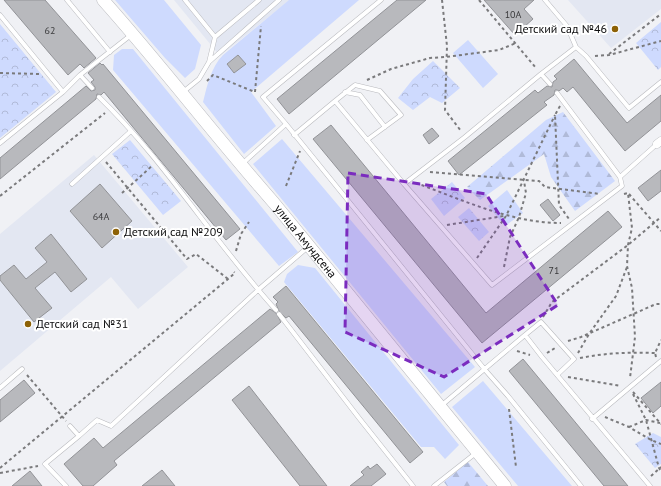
<svg xmlns="http://www.w3.org/2000/svg" width="661" height="486" font-family="'PT Sans',sans-serif">
  <style>
    .built { fill: #e3e7f2 }
    .grass { fill: #cedafe }
    .forest { fill: url(#forest-firs) }
    .park { fill: url(#park-crowns) }
    .building { fill: #b8b9bd; stroke: #929397 }
    .lines { fill: none; stroke-linecap: round; stroke-linejoin: round }
    .lane-casing { stroke: #b9babe; stroke-width: 5 }
    .street-casing { stroke: #b9babe; stroke-width: 9 }
    .secondary-casing { stroke: #b9babe; stroke-width: 13 }
    .path { stroke: #7a7a7c; stroke-width: 2; stroke-dasharray: 3 3; stroke-linecap: butt }
    .lane { stroke: #fff; stroke-width: 4 }
    .street { stroke: #fff; stroke-width: 8 }
    .secondary { stroke: #fff; stroke-width: 12 }
    .marked { fill: #7b2cbf; fill-opacity: 0.2; stroke: #7b2cbf; stroke-width: 3; stroke-dasharray: 8 5; stroke-linejoin: round }
    .poi-dot { fill: #8d6106; stroke: #fff; stroke-width: 1.5 }
    .labels { text-anchor: middle; stroke-width: 4; stroke-linejoin: round; paint-order: stroke }
    .number-label { font-size: 10px; fill: #38383a }
    .poi-label { font-size: 12px; fill: #0d0d0e; stroke: #fff; text-anchor: start }
    .street-label { font-size: 12px; fill: #0d0d0e; stroke: #fff }
  </style>
  <defs>
    <pattern id="forest-firs" width="22" height="20" patternUnits="userSpaceOnUse"><rect width="22" height="20" fill="#cedafe"/><path d="M5 1l3.5 6h-7zM16 11l3.5 6h-7z" fill="#b0bad8"/></pattern>
    <pattern id="park-crowns" width="20" height="18" patternUnits="userSpaceOnUse"><rect width="20" height="18" fill="#cedafe"/><path d="M2 6a3 3 0 1 1 6 0M12 15a3 3 0 1 1 6 0" fill="none" stroke="#b0bad8"/></pattern>
  </defs>
  <rect width="100%" height="100%" fill="#f0f1f5"/>
  <path class="built" d="M174,0H290L220,56Z
    M568,0H661V9L611,48Z
    M94,155L188,267L138,309L111,277L0,371V234Z"/>
  <path class="grass" d="M115,0H164L201,45L195,69L185,78L165,58Z
    M289,0H359L251,92L276,126L244,154L203,102C207,86 211,67 223,55Z
    M468,40L498,74L483,88L453,53Z
    M122,49H133L298,252L279,266L113,70L114,55Z
    M282,139L475,367L441,394L253,164Z
    M507,190L523,213L505,226L488,206Z
    M298,265L315,268L459,445L445,459L434,447H421L284,282L287,274Z
    M483,381L572,486H518L452,407Z"/>
  <path class="forest" d="M563,112L615,181L575,211L551,177L544,154L480,200L467,187L546,120Z
    M468,462L488,486H447L444,482Z"/>
  <path class="park" d="M661,22V67L658,70L636,43Z
    M0,24L56,92L0,138Z
    M433,61L460,88L442,103L430,97L413,110L398,98L413,79Z
    M130,140L181,201L163,215L112,154Z
    M452,182L465,198L444,216L431,199Z
    M469,208L489,232L479,241L458,217Z
    M653,433L661,437V464L655,468L635,444Z"/>
  <path class="building" d="M4,0H45L96,58L84,68L80,64L68,75Z
    M397,0H426L289,114L277,99Z
    M484,0H534L524,9L533,19L515,35Z
    M238,55L246,64L234,73L227,64Z
    M574,59L627,123L661,95V121L625,151L573,87L567,92L563,88L559,91L557,90H555L554,95L544,102L547,105L459,175L448,161L535,90L538,93L547,86L552,87L553,82L557,79L554,76Z
    M100,63L102,65L103,64L240,229L226,240L104,92L101,95L97,94L96,99L0,179V158L86,86L91,91L95,90V87L91,82L94,80L88,73Z
    M331,125L486,313L608,211L622,227L482,343L313,139Z
    M432,128L439,136L429,144L423,135Z
    M661,170V191L648,201L638,188Z
    M100,184L132,221L102,248L70,211Z
    M548,199L560,215L553,221L540,205Z
    M51,234L87,279L71,292L55,272L35,288L52,308L34,322L0,280V276L14,265L26,279L47,262L35,248Z
    M286,286L423,452L410,463L289,316L286,318L279,311L276,304L278,302L273,297Z
    M270,309L276,313L281,322L114,461L117,465L93,486H83L64,464L94,438L103,448Z
    M523,359L628,486H604L509,371Z
    M24,380L35,393L0,422V400Z
    M661,382V406L653,413L641,398Z
    M249,386L327,486H300L232,400Z
    M377,464L386,474L371,486H350L364,475L361,472L368,466L370,469Z
    M162,470L175,486H142Z
    M30,471L42,486H12Z"/>
  <g class="lines">
    <g class="lane-casing">
      <path id="lane" d="M67,0L110,52
        M185,0L215,37
        M545,0L567,26L576,47
        M0,15L63,92
        M209,62L279,0
        M541,74L550,84
        M80,75L92,88
        M183,92L199,79L209,62L215,37L259,0
        M345,92L360,95L385,127
        M99,97C165,161 214,242 276,310
        M335,101L355,85L380,91L401,115L367,140
        M286,124L263,97L381,0
        M294,135L335,101L404,184L492,285L622,186L620,177L557,93
        M0,143L63,92L80,75L131,35
        M242,164L286,124L486,371L508,396L581,486
        M620,177L657,144
        M72,184L131,131
        M404,184L465,137L541,74L576,47L586,56L629,108L661,82
        M279,314L359,418L413,486
        M525,335L541,322L574,359L557,375
        M0,388L22,369
        M442,405L525,335L542,357L650,486
        M592,419L661,361
        M79,436L97,420L111,426L258,290L308,247
        M66,486L45,464L79,436L70,426
        M434,486L476,453"/>
    </g>
    <g class="street-casing">
      <path id="street" d="M657,144L661,141"/>
    </g>
    <g class="secondary-casing">
      <g id="secondary">
        <path id="s1" d="M103,0C162,66 215,136 274,203L505,486"/>
      </g>
    </g>
    <path class="path" d="M442,0L447,46L445,110L461,131
      M479,0L536,68
      M609,54L661,14
      M595,56L609,55L661,41
      M0,73L39,74
      M367,80L391,69L430,58L446,57L499,50L516,43
      M207,81L213,75L255,92
      M255,92L261,26
      M560,106L555,115L559,205L569,219
      M106,162L187,259L196,254L228,279
      M430,172L539,181L545,187L600,194
      M416,183C463,200 511,223 561,223
      M286,186L300,151
      M122,193L153,165
      M624,194L628,193L632,228L628,245L627,266L632,288L635,337L630,378
      M629,194L661,231
      M0,196L105,113
      M447,225L504,216
      M236,251L241,234L249,222
      M477,258L506,216L555,115
      M504,267L510,237L519,217L526,193L524,181
      M543,317L552,302L628,245L661,217
      M568,341L581,337L656,304H661
      M517,351L530,355
      M547,353L555,348
      M578,353L589,334L616,296L627,267
      M656,357L655,353L661,340
      M580,358C605,353 630,352 655,353
      M27,375L66,421
      M568,377L621,386
      M633,392L661,424
      M633,394L646,420L659,468L661,471
      M509,409L516,467
      M605,417L629,427L651,440L661,444
      M629,427L646,420L660,423
      M0,468L228,279L235,273L234,272
      M0,473L38,466
      M651,476L661,467"/>
    <use href="#lane" class="lane"/>
    <use href="#street" class="street"/>
    <use href="#secondary" class="secondary"/>
  </g>
  <path class="marked" d="M348,173L486,194L558,305L444,377L345,332Z"/>
  <g class="poi-dot">
    <circle cx="615" cy="29" r="4"/>
    <circle cx="116" cy="232" r="4"/>
    <circle cx="28" cy="324" r="4"/>
  </g>
  <g class="labels">
    <g class="number-label">
      <text x="513" y="18">10А</text>
      <text x="50" y="34">62</text>
      <text x="101" y="220">64А</text>
      <text x="554" y="274">71</text>
    </g>
    <g class="poi-label">
      <text x="607" y="33" text-anchor="end">Детский сад №46</text>
      <text x="124" y="236">Детский сад №209</text>
      <text x="36" y="328">Детский сад №31</text>
    </g>
    <g class="street-label">
      <text dy="4" stroke="none"><textPath href="#s1" startOffset="315">улица Амундсена</textPath></text>
    </g>
  </g>
</svg>
